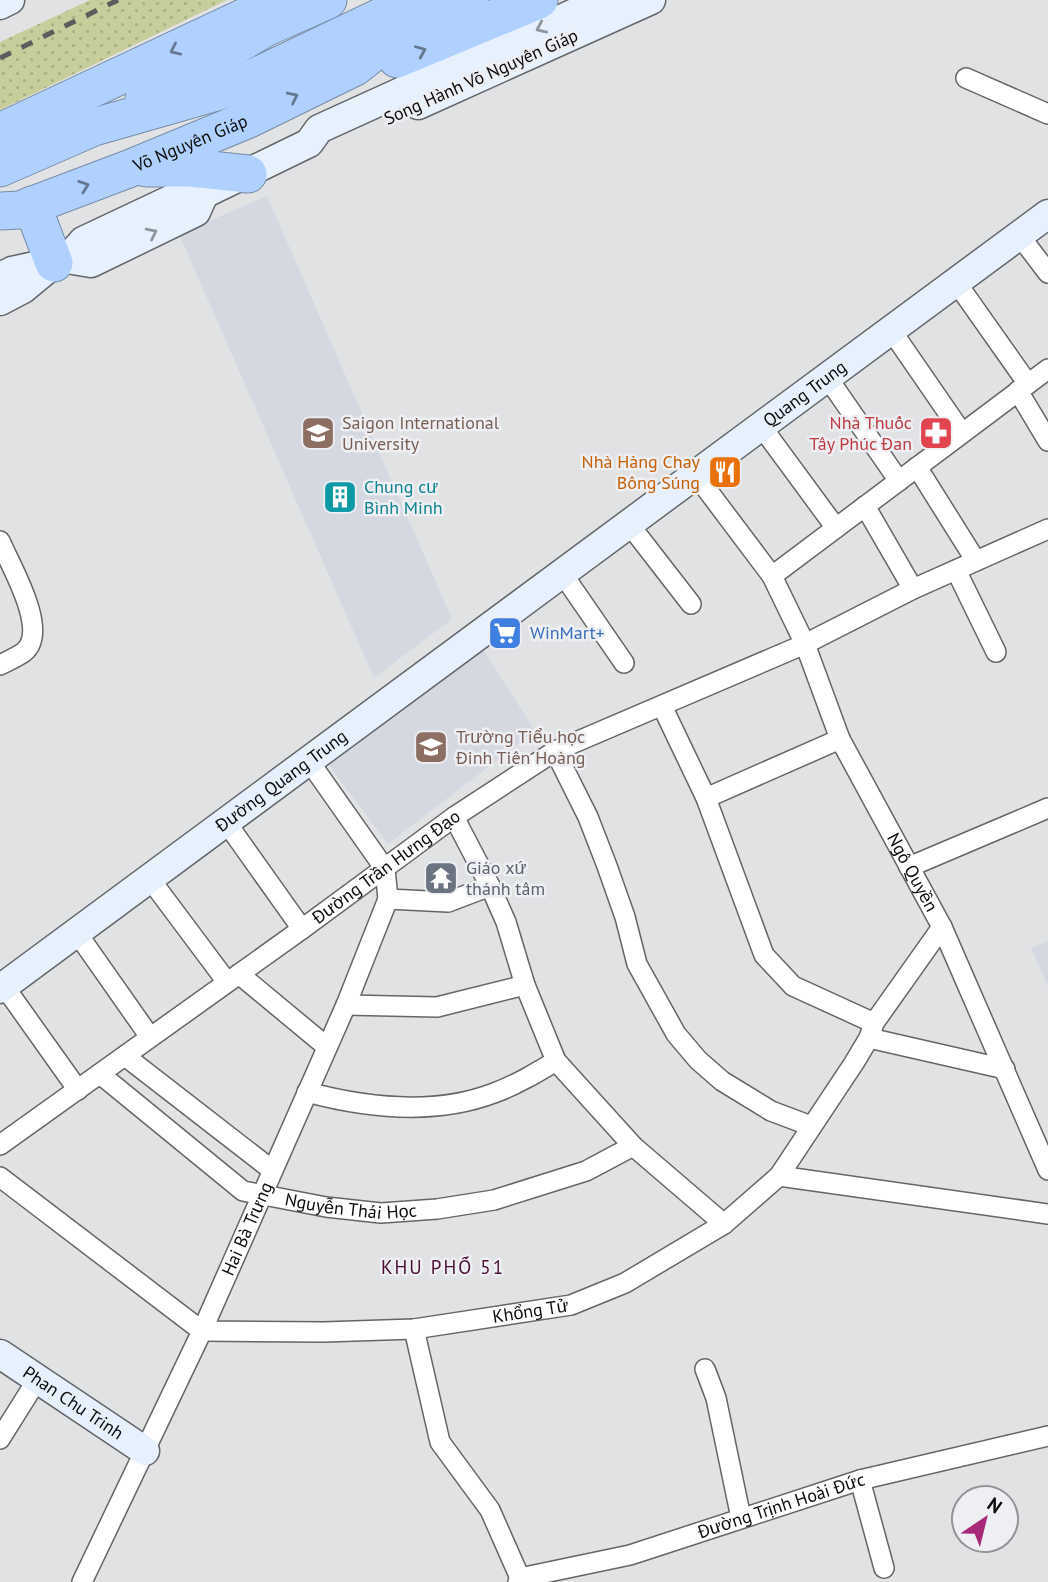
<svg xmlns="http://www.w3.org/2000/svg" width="1048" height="1582" font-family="'PT Sans',sans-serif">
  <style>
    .built { fill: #d5d8e1 }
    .grass { fill: url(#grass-dots) }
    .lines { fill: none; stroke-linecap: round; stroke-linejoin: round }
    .street-casing { stroke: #646567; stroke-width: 22 }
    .secondary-casing { stroke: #646567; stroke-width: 31 }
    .highway-casing { stroke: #768ca9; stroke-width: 39 }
    .street { stroke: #fff; stroke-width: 19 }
    .secondary { stroke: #e7f1fe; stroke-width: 28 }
    .highway { stroke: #b0d1fd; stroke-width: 37 }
    .rail { stroke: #5b5c5d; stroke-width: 5; stroke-dasharray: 12 12; stroke-linecap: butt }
    .oneway { stroke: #8f959d }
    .oneway2 { stroke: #667891 }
    .labels { text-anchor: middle; stroke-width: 5; stroke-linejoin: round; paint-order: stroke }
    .street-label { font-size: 18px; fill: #0b0b0c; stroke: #eeeff2 }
    .education-label { font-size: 18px; fill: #785e54; stroke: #eeeff2; text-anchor: start }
    .health-label { font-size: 18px; fill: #be3a42; stroke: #eeeff2; text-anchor: end }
    .food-label { font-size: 18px; fill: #c56008; stroke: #eeeff2; text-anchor: end }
    .culture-label { font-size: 18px; fill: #0d838f; stroke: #eeeff2; text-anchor: start }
    .shop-label { font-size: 18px; fill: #366cbe; stroke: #eeeff2; text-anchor: start }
    .worship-label { font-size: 18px; fill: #5b616d; stroke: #eeeff2; text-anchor: start }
    .neighbourhood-label { font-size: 19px; letter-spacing: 2px; fill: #4a0e34; stroke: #eeeff2 }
  </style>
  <defs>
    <pattern id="grass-dots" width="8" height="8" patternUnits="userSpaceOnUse" patternTransform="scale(1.75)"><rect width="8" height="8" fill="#c7ce9c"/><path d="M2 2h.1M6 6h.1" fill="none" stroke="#aab085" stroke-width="1.8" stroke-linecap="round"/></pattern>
  </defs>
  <rect width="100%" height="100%" fill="#e1e2e4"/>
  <path class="built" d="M267,196L452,619L374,678L179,234Z
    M479,643L535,731L388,844L328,764Z
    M1048,941V986L1031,948Z"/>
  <path class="grass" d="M90,0H227L0,110V42Z"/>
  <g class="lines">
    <g class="street-casing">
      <g id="street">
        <path d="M966,78L1048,114"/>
        <path d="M1019,235L1048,273"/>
        <path d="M956,282L1028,384"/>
        <path d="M891,330L962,433"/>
        <path d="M827,377L899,481"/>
        <path d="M1018,391L1048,441"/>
        <path d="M761,426L836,528"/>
        <path d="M917,467L976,561"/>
        <path id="s1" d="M696,475L772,576L805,644L840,739L942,927L1048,1170"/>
        <path d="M865,506L913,589"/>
        <path d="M629,524L691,604"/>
        <path d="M0,541C10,565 50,631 24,652C17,657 8,661 0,665"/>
        <path d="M956,570L996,652"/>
        <path d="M562,573L624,663"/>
        <path d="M772,576L1048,369"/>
        <path d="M662,706L706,798L764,955L793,986L874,1023"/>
        <path d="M555,751L588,817L607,866L625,917L637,964L676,1034L698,1060L722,1081L771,1111L811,1126"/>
        <path d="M706,798L840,739"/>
        <path d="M454,817L490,886L506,922L525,985L556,1061L633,1146L724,1224"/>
        <path d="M226,822L302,929"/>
        <path d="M909,867L1048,808"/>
        <path d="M150,879L227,982"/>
        <path d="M388,899L448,902L490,886"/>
        <path d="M77,933L150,1037"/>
        <path d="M239,974L327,1047"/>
        <path d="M4,986L78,1090"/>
        <path d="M346,1005L437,1007L525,985"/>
        <path d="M869,1038L1005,1069"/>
        <path d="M125,1056L272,1170"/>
        <path id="s2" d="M100,1074L243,1191L326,1207L381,1213L437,1209L494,1200L586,1171L633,1146"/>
        <path d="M307,1092C367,1108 434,1116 494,1093C516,1085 536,1073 556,1061"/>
        <path id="s3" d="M0,1145L302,929L454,817L555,751L805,644L913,589L1048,529"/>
        <path d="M779,1176L1048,1214"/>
        <path id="s4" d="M0,1177L202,1331L324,1332L414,1329L571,1305L625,1283L724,1224L779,1176L854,1063L869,1038L874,1023L942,927"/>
        <path d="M414,1329L440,1442L490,1510L520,1578"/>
        <path d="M705,1369L716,1398L741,1518"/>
        <path d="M0,1439L37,1380"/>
        <path d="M860,1480L884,1568"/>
        <path id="s5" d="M82,1582L202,1331L346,1005L388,899L385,869L309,761"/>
        <path id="s6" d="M518,1582L520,1578L630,1555L860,1480L1048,1436"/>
      </g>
    </g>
    <g class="secondary-casing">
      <g id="secondary">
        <path d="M0,5L10,0"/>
        <path d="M418,105L651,0"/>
        <path d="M67,259L83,241L187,192L204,194L309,143L319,129L603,0"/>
        <path d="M0,277L12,271L67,259L91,263L196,212L204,194"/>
        <path d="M0,301L23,289L52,265"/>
        <path id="s7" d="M0,989L1048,214"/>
        <path id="s8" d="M0,1354L145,1451"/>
      </g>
    </g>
    <g class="highway-casing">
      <g id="highway">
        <path d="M397,59L539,0"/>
        <path d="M144,99L267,27L328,0"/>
        <path d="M0,132L281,0"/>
        <path d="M0,168L94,127L234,87L416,0"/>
        <path d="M146,168H191L248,174"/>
        <path d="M32,205L54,263"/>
        <path id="s9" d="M0,211L20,210L131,168L249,119L355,67L393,37L470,0"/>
      </g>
    </g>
    <use href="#street" class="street"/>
    <use href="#secondary" class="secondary"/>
    <use href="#highway" class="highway"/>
    <path class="rail" d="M0,58L118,0"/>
  </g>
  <defs><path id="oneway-chevron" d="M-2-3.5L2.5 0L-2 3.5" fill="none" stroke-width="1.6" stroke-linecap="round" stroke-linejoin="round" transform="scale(1.75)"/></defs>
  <g class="oneway">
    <use href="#oneway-chevron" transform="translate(541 28) rotate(156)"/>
    <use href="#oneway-chevron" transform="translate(152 233) rotate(-26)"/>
  </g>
  <g class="oneway2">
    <use href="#oneway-chevron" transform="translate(175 50) rotate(155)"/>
    <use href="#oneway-chevron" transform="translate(421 51) rotate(-23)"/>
    <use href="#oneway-chevron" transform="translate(293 97) rotate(-26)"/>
    <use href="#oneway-chevron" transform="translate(84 186) rotate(-20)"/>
  </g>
  <defs>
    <g id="university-square" transform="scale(1.75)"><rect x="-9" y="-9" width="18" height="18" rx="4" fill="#8d6e63" stroke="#eeeff2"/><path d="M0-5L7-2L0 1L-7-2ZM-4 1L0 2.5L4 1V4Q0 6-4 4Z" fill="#fff"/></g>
    <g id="pharmacy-square" transform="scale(1.75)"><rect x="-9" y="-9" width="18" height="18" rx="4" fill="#e0444e" stroke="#eeeff2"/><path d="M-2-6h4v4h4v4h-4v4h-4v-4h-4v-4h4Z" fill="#fff"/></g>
    <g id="restaurant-square" transform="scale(1.75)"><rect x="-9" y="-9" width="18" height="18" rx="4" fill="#e8710a" stroke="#eeeff2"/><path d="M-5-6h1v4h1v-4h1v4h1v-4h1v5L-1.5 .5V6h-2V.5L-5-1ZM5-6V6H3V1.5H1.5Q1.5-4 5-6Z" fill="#fff"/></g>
    <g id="building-square" transform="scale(1.75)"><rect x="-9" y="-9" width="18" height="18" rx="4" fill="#0f9aa8" stroke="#eeeff2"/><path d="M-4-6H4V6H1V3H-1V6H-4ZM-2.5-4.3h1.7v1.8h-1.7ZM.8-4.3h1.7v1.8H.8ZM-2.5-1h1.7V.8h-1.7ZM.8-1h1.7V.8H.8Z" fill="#fff"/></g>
    <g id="supermarket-square" transform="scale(1.75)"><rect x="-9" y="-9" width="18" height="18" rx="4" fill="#3f7fe0" stroke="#eeeff2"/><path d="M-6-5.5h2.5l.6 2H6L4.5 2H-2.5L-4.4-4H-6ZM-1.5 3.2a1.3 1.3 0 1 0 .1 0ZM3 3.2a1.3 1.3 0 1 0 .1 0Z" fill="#fff"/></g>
    <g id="school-square" transform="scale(1.75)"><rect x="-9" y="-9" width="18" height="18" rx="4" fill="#8d6e63" stroke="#eeeff2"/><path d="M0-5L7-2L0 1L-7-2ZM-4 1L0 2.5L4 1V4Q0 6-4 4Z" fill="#fff"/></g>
    <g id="temple-square" transform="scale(1.75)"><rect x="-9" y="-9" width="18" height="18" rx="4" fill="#6b7280" stroke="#eeeff2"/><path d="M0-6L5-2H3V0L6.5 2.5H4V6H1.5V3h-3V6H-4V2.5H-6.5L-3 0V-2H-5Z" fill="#fff"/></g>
  </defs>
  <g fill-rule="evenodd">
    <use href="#university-square" x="318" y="433"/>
    <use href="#pharmacy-square" x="936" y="433"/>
    <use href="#restaurant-square" x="725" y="472"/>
    <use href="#building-square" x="340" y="497"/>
    <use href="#supermarket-square" x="505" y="633"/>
    <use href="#school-square" x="431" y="747"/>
    <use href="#temple-square" x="441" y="878"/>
  </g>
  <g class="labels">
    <g class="street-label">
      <text transform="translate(481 77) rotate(-24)" y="6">Song Hành Võ Nguyên Giáp</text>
      <text dy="6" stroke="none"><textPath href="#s9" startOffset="203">Võ Nguyên Giáp</textPath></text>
      <text dy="6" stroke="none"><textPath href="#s7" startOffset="1001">Quang Trung</textPath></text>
      <text dy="6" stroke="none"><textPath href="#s7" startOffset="350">Đường Quang Trung</textPath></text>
      <text dy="6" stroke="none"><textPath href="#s3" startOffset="476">Đường Trần Hưng Đạo</textPath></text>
      <text dy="6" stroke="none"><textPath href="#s1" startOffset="455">Ngô Quyền</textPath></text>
      <text dy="6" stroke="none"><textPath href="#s2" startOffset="294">Nguyễn Thái Học</textPath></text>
      <text dy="6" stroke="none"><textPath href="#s5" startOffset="390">Hai Bà Trưng</textPath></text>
      <text dy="6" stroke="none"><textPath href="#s4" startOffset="584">Khổng Tử</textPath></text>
      <text dy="6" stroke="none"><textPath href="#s8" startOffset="88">Phan Chu Trinh</textPath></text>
      <text dy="6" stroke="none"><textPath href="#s6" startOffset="276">Đường Trịnh Hoài Đức</textPath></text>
    </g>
    <g class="education-label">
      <text x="342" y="429">Saigon International<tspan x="342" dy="21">University</tspan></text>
      <text x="456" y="743">Trường Tiểu học<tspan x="456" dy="21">Đinh Tiên Hoàng</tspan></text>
    </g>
    <g class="health-label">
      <text x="912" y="429">Nhà Thuốc<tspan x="912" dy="21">Tây Phúc Đan</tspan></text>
    </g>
    <g class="food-label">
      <text x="700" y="468">Nhà Hàng Chay<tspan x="700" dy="21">Bông Súng</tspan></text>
    </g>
    <g class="culture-label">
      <text x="364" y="493">Chung cư<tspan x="364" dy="21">Bình Minh</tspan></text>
    </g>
    <g class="shop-label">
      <text x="530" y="639">WinMart+</text>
    </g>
    <g class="worship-label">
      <text x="466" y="874">Giáo xứ<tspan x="466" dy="21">thánh tâm</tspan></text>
    </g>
    <g class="neighbourhood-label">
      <text x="443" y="1274">KHU PHỐ 51</text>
    </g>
  </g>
  <g transform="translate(985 1519) rotate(35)"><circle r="33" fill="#eeeff2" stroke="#939496" stroke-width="2"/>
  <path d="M0-5L12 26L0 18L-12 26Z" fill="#a82979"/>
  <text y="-10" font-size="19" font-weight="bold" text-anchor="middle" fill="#0b0b0c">N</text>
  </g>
</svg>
